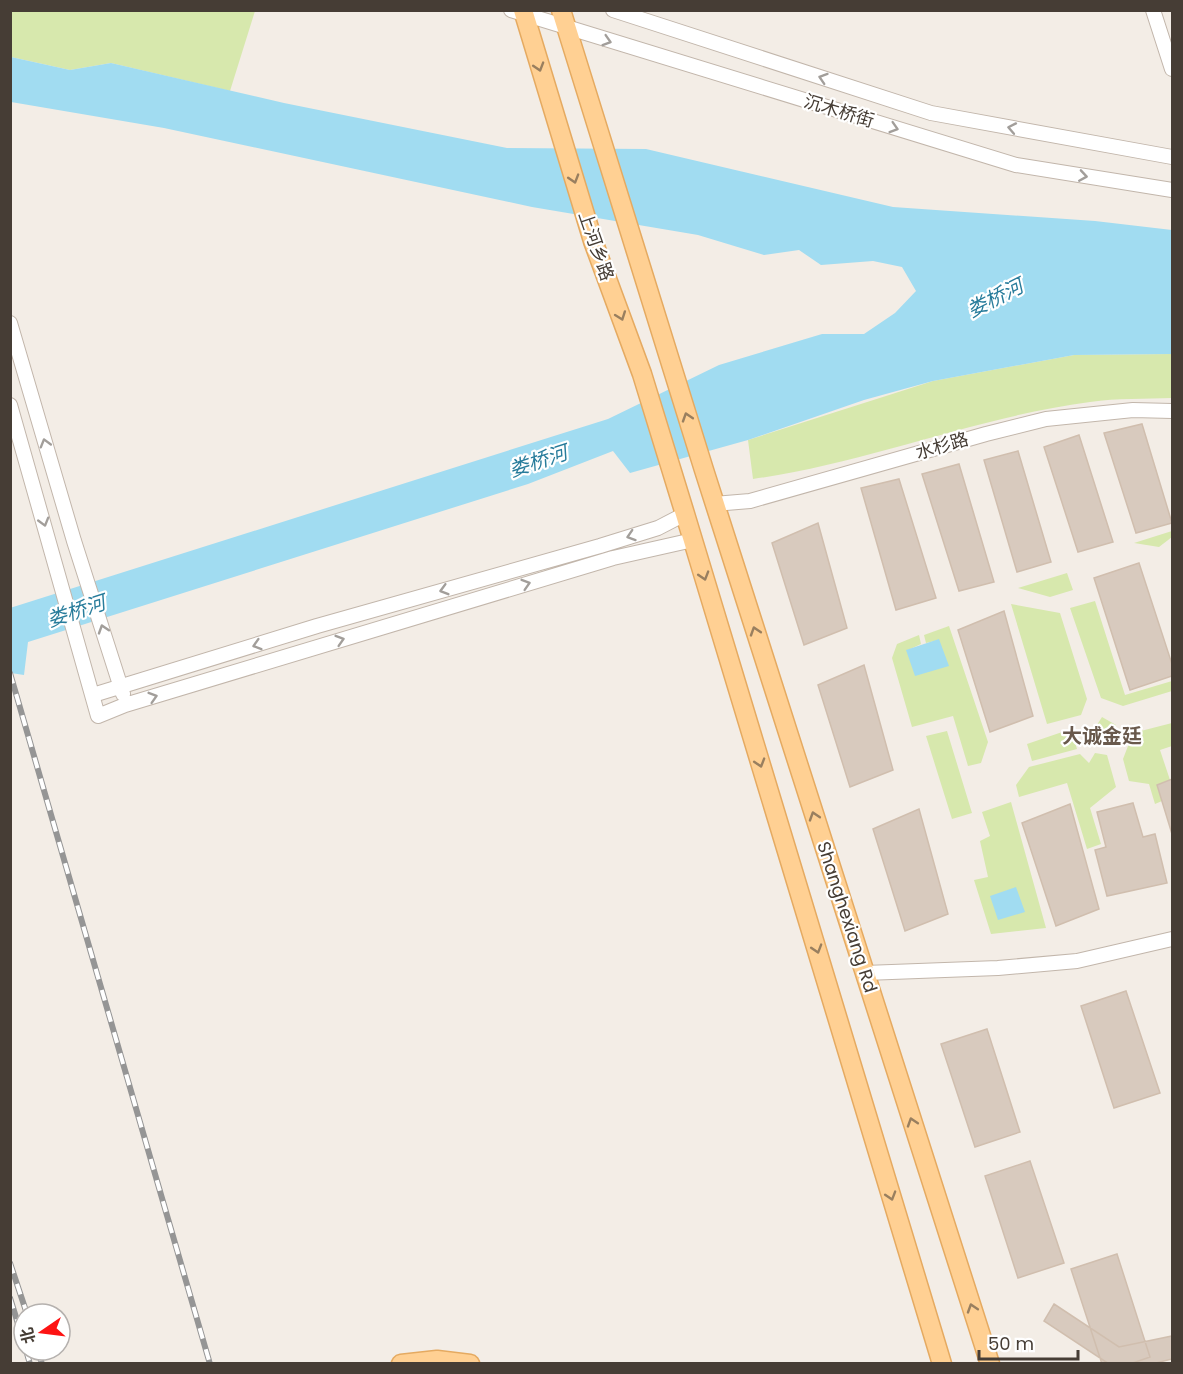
<svg xmlns="http://www.w3.org/2000/svg" width="1183" height="1374" font-family="Poppins,'Noto Sans SC',sans-serif">
  <style>
    .green { fill: #d7e8ad }
    .water { fill: #a1dcf1 }
    .building { fill: #d8cabe; stroke: #d0beae; stroke-width: 1.5 }
    .lines { fill: none; stroke-linecap: round; stroke-linejoin: round }
    .minor-casing { stroke: #c2b6ab; stroke-width: 16 }
    .major-casing { stroke: #e5aa61; stroke-width: 21 }
    .minor { stroke: #fff; stroke-width: 14 }
    .major { stroke: #ffd093; stroke-width: 18 }
    .rail-casing { stroke: #959595; stroke-width: 6 }
    .rail { stroke: #fff; stroke-width: 4; stroke-dasharray: 11; stroke-linecap: butt }
    .oneway { stroke: #a29e9a }
    .oneway2 { stroke: #997f5f }
    .labels { text-anchor: middle; stroke-width: 4.5; stroke-linejoin: round; paint-order: stroke }
    .street-label { font-size: 18px; fill: #463d35; stroke: #fff }
    .water-label { font-size: 20px; font-style: italic; fill: #287c9b; stroke: #fff }
    .neighbourhood-label { font-size: 20px; font-weight: bold; fill: #69594c; stroke: #fff }
  </style>
  <rect width="100%" height="100%" fill="#f3ede6"/>
  <path class="green" d="M11,11H255L230,91L111,63L70,70L11,57Z
    M1172,354V398C1146,399 1117,398 1090,402C976,417 867,463 753,479L748,440L933,381L1074,355Z
    M1172,531V537L1159,547L1134,543Z
    M1067,573L1073,590L1050,597L1018,588Z
    M1095,601L1125,695L1172,681V691L1123,706L1101,698L1070,608Z
    M1011,604L1060,613L1087,699L1081,715L1047,724Z
    M949,626L988,742L981,763L968,766L953,716L912,727L892,658L897,644L919,635L921,644L906,651L939,640L926,643L924,635Z
    M1102,717L1116,725L1108,739L1093,731Z
    M1172,723V746L1160,750L1170,780L1157,785L1162,801L1155,804L1149,784L1129,781L1123,759L1133,733Z
    M1071,729L1077,749L1032,761L1027,744Z
    M947,731L972,813L952,819L926,736Z
    M1095,753L1107,755L1116,787L1090,808L1101,844L1087,849L1067,783L1019,797L1016,785L1029,767L1080,754L1089,763Z
    M1011,802L1046,928L991,934L974,880L988,877L980,841L990,836L982,812Z"/>
  <path class="water" d="M11,57L70,70L111,63L284,103L507,148L646,149L893,207L1095,221L1172,230V354L1074,355L933,381L864,400L748,440L630,473L613,451L528,484L28,642L24,675L11,673L10,608L608,419L719,365L822,334H864L895,313L916,291L902,267L873,261L821,265L799,250L764,255L698,235L532,207L164,128L11,102Z
    M939,639L949,666L915,676L906,650Z
    M1016,887L1025,912L998,920L990,896Z"/>
  <path class="building" d="M1142,424L1172,523L1136,533L1104,433Z
    M1079,435L1113,542L1078,552L1044,447Z
    M1018,451L1051,562L1017,572L984,460Z
    M959,464L994,582L959,591L922,474Z
    M899,479L936,598L896,610L861,488Z
    M818,523L847,628L804,645L772,543Z
    M1139,563L1172,664V676L1130,690L1094,578Z
    M1004,611L1033,716L990,732L958,630Z
    M864,665L893,770L850,787L818,685Z
    M1172,779V834L1157,785Z
    M1133,803L1143,837L1155,834L1167,883L1107,896L1095,850L1106,847L1097,812Z
    M1070,804L1099,909L1056,926L1022,823Z
    M919,809L948,914L905,931L873,829Z
    M1126,991L1160,1093L1114,1108L1081,1006Z
    M987,1029L1020,1132L975,1147L941,1044Z
    M1030,1161L1064,1263L1018,1278L985,1176Z
    M1117,1254L1150,1357L1130,1364H1102L1071,1269Z
    M1054,1304L1119,1347L1172,1336V1359L1152,1364H1109L1044,1321Z"/>
  <g class="lines">
    <g class="minor-casing">
      <path id="minor" d="M511,10L1016,165L1172,190
        M613,10L931,113L1172,157
        M1153,10L1172,69
        M10,323L74,541L123,694
        M10,405L98,716L125,705L613,558L693,540
        M714,504L750,501L986,434L1046,419L1133,410L1172,411
        M93,695L317,626L600,546L658,528L685,514
        M865,973L998,968L1077,961L1172,939"/>
    </g>
    <g class="major-casing">
      <path id="major" d="M523,10L593,241L642,374L685,514L942,1364
        M561,10L704,470L990,1364
        M401,1364L437,1360L470,1364"/>
    </g>
    <use href="#minor" class="minor"/>
    <use href="#major" class="major"/>
    <g class="rail-casing">
      <path id="rail" d="M10,673L210,1364
        M10,1263L27,1314
        M10,1298L24,1343
        M26,1350L30,1364
        M38,1350L42,1364"/>
    </g>
    <use href="#rail" class="rail"/>
  </g>
  <defs><path id="oneway-chevron" d="M-2-3.5L2.5 0L-2 3.5" fill="none" stroke-width="1.6" stroke-linecap="round" stroke-linejoin="round" transform="scale(1.5)"/></defs>
  <g class="oneway">
    <use href="#oneway-chevron" transform="translate(607 41) rotate(17)"/>
    <use href="#oneway-chevron" transform="translate(823 78) rotate(-162)"/>
    <use href="#oneway-chevron" transform="translate(894 128) rotate(17)"/>
    <use href="#oneway-chevron" transform="translate(1012 128) rotate(-169)"/>
    <use href="#oneway-chevron" transform="translate(1083 176) rotate(9)"/>
    <use href="#oneway-chevron" transform="translate(45 443) rotate(-106)"/>
    <use href="#oneway-chevron" transform="translate(44 522) rotate(74)"/>
    <use href="#oneway-chevron" transform="translate(631 536) rotate(162)"/>
    <use href="#oneway-chevron" transform="translate(526 584) rotate(-17)"/>
    <use href="#oneway-chevron" transform="translate(444 590) rotate(164)"/>
    <use href="#oneway-chevron" transform="translate(103 629) rotate(-108)"/>
    <use href="#oneway-chevron" transform="translate(340 640) rotate(-17)"/>
    <use href="#oneway-chevron" transform="translate(257 645) rotate(163)"/>
    <use href="#oneway-chevron" transform="translate(153 697) rotate(-17)"/>
  </g>
  <g class="oneway2">
    <use href="#oneway-chevron" transform="translate(539 67) rotate(73)"/>
    <use href="#oneway-chevron" transform="translate(574 179) rotate(73)"/>
    <use href="#oneway-chevron" transform="translate(621 316) rotate(70)"/>
    <use href="#oneway-chevron" transform="translate(687 417) rotate(-108)"/>
    <use href="#oneway-chevron" transform="translate(704 576) rotate(73)"/>
    <use href="#oneway-chevron" transform="translate(755 631) rotate(-108)"/>
    <use href="#oneway-chevron" transform="translate(760 763) rotate(73)"/>
    <use href="#oneway-chevron" transform="translate(814 816) rotate(-108)"/>
    <use href="#oneway-chevron" transform="translate(817 949) rotate(73)"/>
    <use href="#oneway-chevron" transform="translate(912 1122) rotate(-108)"/>
    <use href="#oneway-chevron" transform="translate(891 1196) rotate(73)"/>
    <use href="#oneway-chevron" transform="translate(972 1308) rotate(-108)"/>
  </g>
  <g class="labels">
    <g class="street-label">
      <text transform="translate(839 111) rotate(17)" y="6">沉木桥街</text>
      <text transform="translate(596 246) rotate(71)" y="6">上河乡路</text>
      <text transform="translate(942 446) rotate(-16)" y="6">水杉路</text>
      <text transform="translate(847 917) rotate(72)" y="6">Shanghexiang Rd</text>
    </g>
    <g class="water-label">
      <text transform="translate(995 298) rotate(-27)" y="7">娄桥河</text>
      <text transform="translate(538 461) rotate(-18)" y="7">娄桥河</text>
      <text transform="translate(76 611) rotate(-18)" y="7">娄桥河</text>
    </g>
    <g class="neighbourhood-label">
      <text x="1102" y="743">大诚金廷</text>
    </g>
  </g>
  <rect width="1183" height="1374" fill="none" stroke="#463d35" stroke-width="24"/>
  <g transform="translate(42 1332) rotate(256)"><circle r="28" fill="#ffffff" stroke="#b5b1ae" stroke-width="1.5"/>
  <path d="M0-4.5L10 22L0 15L-10 22Z" fill="#fd1313"/>
  <text y="-9" font-size="16" font-weight="bold" text-anchor="middle" fill="#463d35">北</text>
  </g>
  <path d="M979 1350v9h99v-9" fill="none" stroke="#463d35" stroke-width="3"/>
  <text x="988" y="1350" font-size="18" fill="#463d35" stroke="#ffffff" stroke-width="4.5" paint-order="stroke">50 m</text>
</svg>
